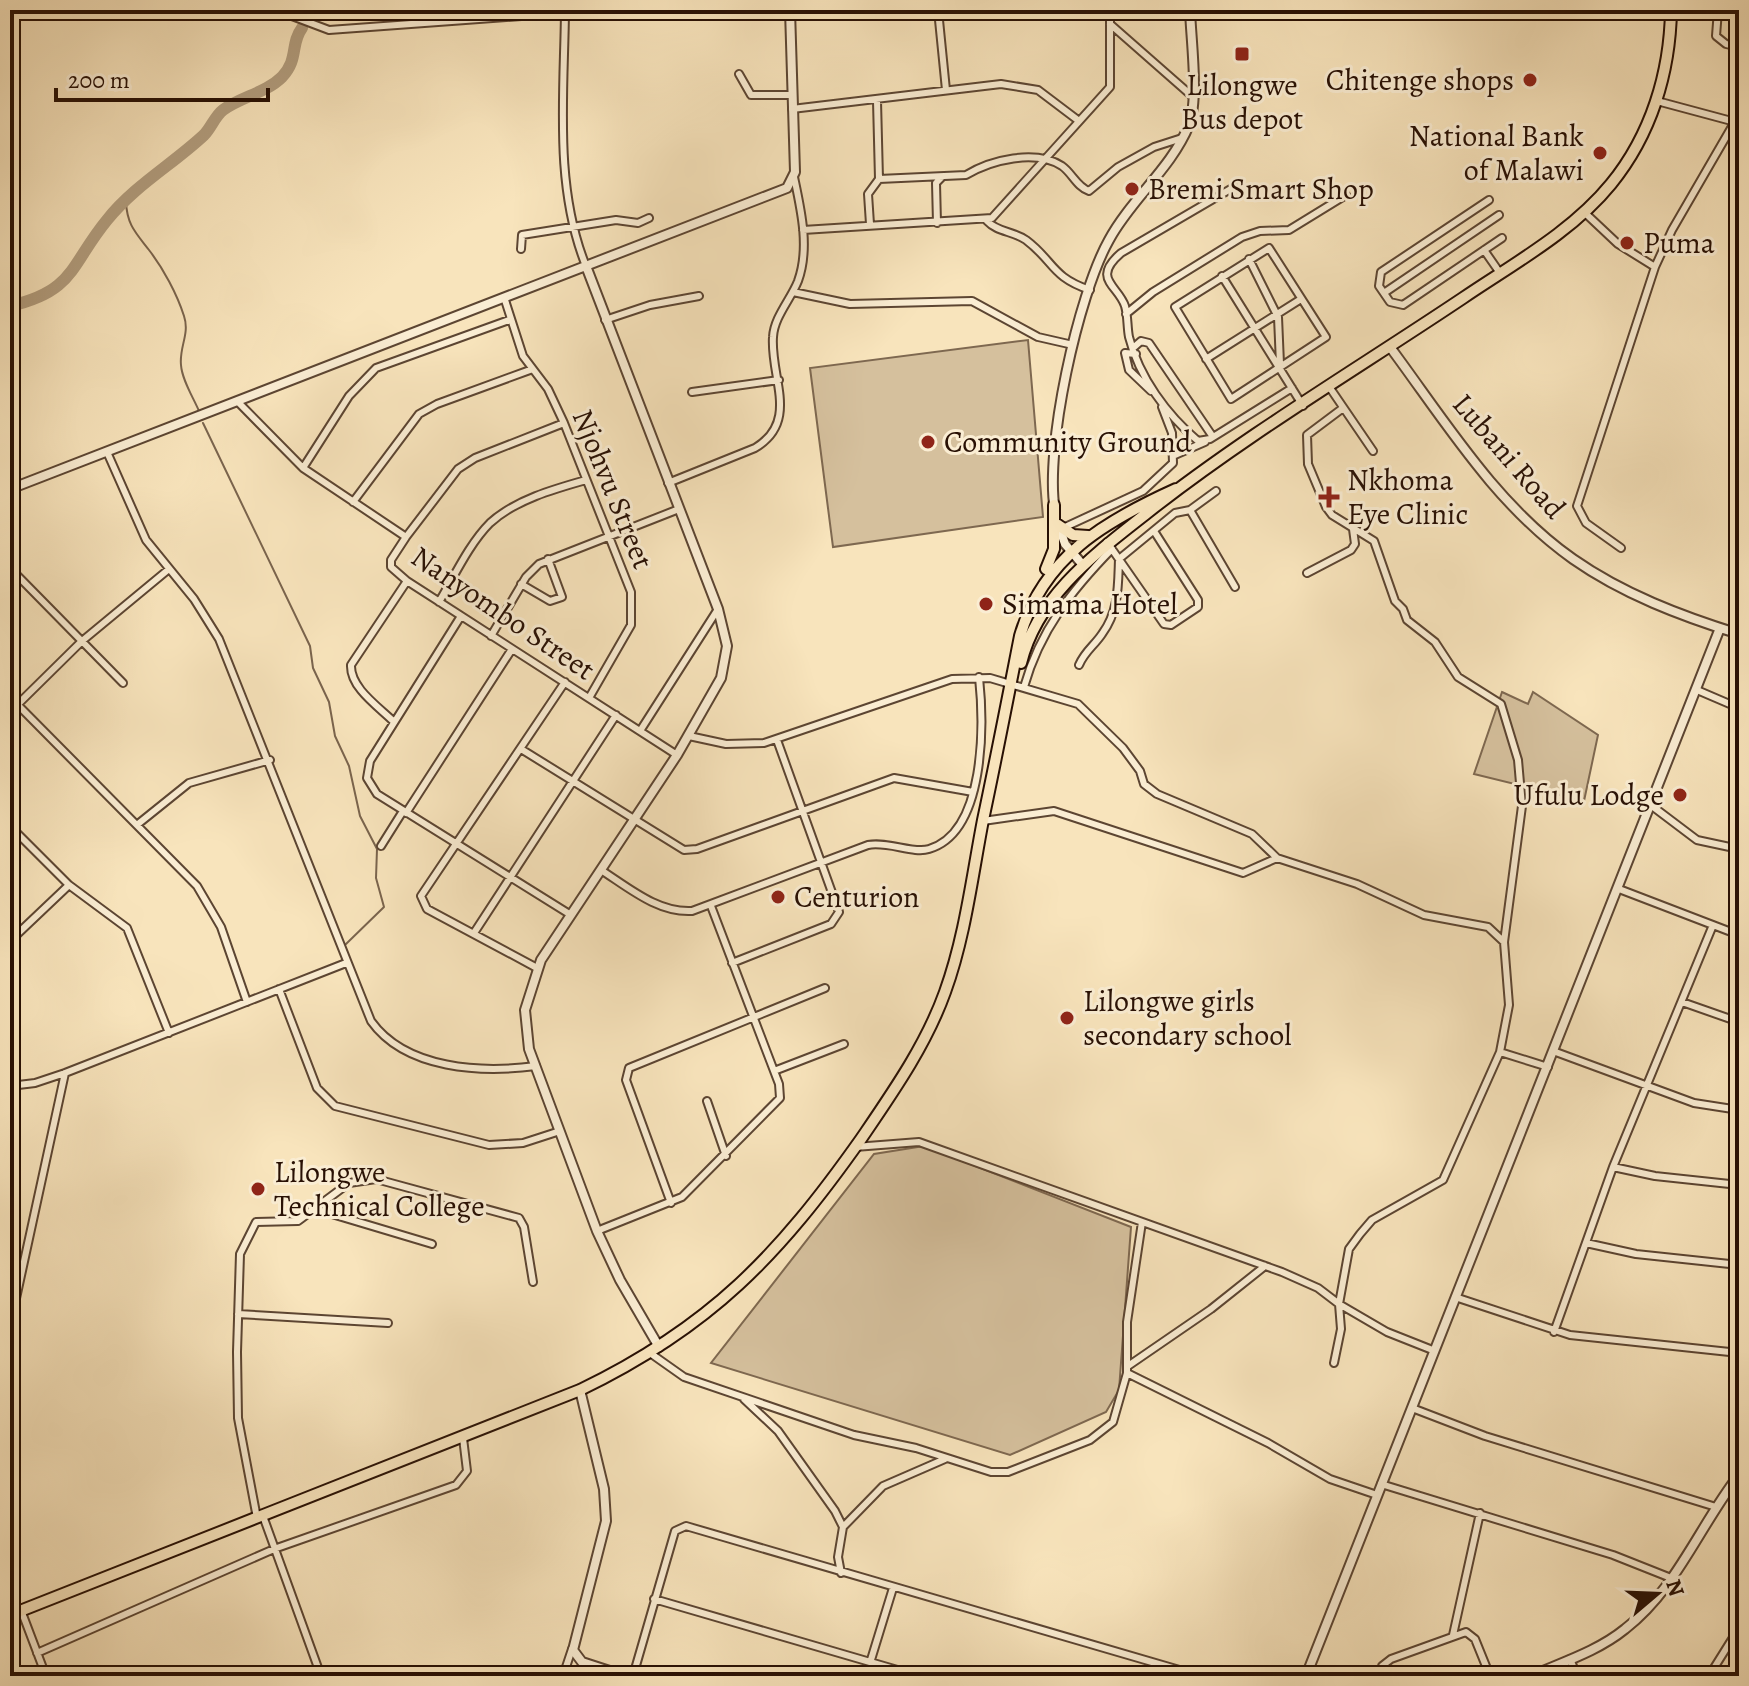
<svg xmlns="http://www.w3.org/2000/svg" width="1749" height="1686" font-family="Alegreya,serif">
  <style>
    .green { fill: #d5c09d; stroke: #7e6850; stroke-width: 2 }
    .lines { fill: none; stroke-linecap: round; stroke-linejoin: round }
    .stream { stroke: #7a644d; stroke-width: 2 }
    .river { stroke: #b19c7d; stroke-width: 12 }
    .minor-casing { stroke: #5c4532; stroke-width: 10 }
    .tertiary-casing { stroke: #5c4532; stroke-width: 12 }
    .trunk-casing { stroke: #281004; stroke-width: 14 }
    .minor { stroke: #faedd3; stroke-width: 6 }
    .tertiary { stroke: #faedd3; stroke-width: 8 }
    .trunk { stroke: #f8e4bc; stroke-width: 10 }
    .poi-dot { fill: #8f2418; stroke: #faedd3; stroke-width: 3 }
    .labels { text-anchor: middle; stroke-width: 6; stroke-linejoin: round; paint-order: stroke }
    .poi-label { font-size: 30px; fill: #281004; stroke: #faedd3; text-anchor: start }
    .street-label { font-size: 30px; fill: #281004; stroke: #faedd3 }
  </style>
  <rect width="100%" height="100%" fill="#f8e4bc"/>
  <filter id="stains"><feTurbulence type="fractalNoise" baseFrequency=".0025" numOctaves="4"/><feColorMatrix values="0 0 0 0 .2 0 0 0 0 .09 0 0 0 0 .02 0 0 0 .5 -.17"/></filter>
  <radialGradient id="worn" r=".72"><stop offset=".6" stop-color="#630" stop-opacity="0"/><stop offset="1" stop-color="#630" stop-opacity=".3"/></radialGradient>
  <path class="green" d="M1028,340L1043,517L833,547L810,368Z
    M1502,692L1528,704L1533,692L1598,735L1584,801L1474,774Z
    M924,1146L1131,1227L1119,1390L1106,1412L1010,1455L711,1363L874,1154Z"/>
  <g class="lines">
    <path class="stream" d="M126,202C127,225 136,233 149,250C163,268 177,294 184,316C190,334 179,347 181,365C182,380 193,397 199,411
      M203,423L310,646L313,668L329,702L335,736L349,766L360,816L377,849L376,878L384,907L346,944"/>
    <path class="river" d="M306,18L311,10
      M10,306C75,291 70,265 107,220C134,186 173,164 204,135C211,128 215,116 223,110C240,97 266,93 282,77C299,59 290,44 302,28"/>
    <g class="minor-casing">
      <path id="minor" d="M276,10L329,30L603,10
        M938,10L946,90
        M1718,10L1716,36L1726,44L1739,47
        M565,12C564,96 554,187 586,266
        M1110,24L1192,96
        M10,28L22,10
        M739,74L751,95H791
        M877,101L879,179
        M1657,101L1739,123
        M792,109L1001,84L1038,90L1079,121
        M1234,187L1121,253C1091,279 1118,285 1125,306C1128,316 1127,327 1129,337C1139,377 1167,415 1198,441L1210,439L1292,388
        M1489,200L1381,272L1379,286L1390,302L1403,305L1502,238
        M1584,212L1618,244L1655,267
        M987,221C997,232 1013,231 1026,240C1054,261 1051,277 1090,290
        M937,223L936,183L942,177
        M870,224L868,194L879,179L966,175C991,160 1035,149 1062,166C1072,173 1077,187 1089,191L1118,167L1154,147L1182,138
        M803,230L992,218L1110,87V10
        M1269,248L1326,337L1231,399L1175,307Z
        M521,249L522,235L616,220L638,223L649,218
        M1484,250L1500,273
        M1249,259L1278,317L1280,364
        M1222,276L1303,406
        M793,292L850,304L972,301L1038,337L1073,345
        M1384,293L1499,215
        M504,297L523,356L548,389L564,423L631,592V625L589,698
        M1126,314L1153,292L1242,237L1260,231L1289,230L1346,195
        M605,320L650,305L699,296
        M1133,348L1141,341L1149,343L1213,437
        M1136,354L1125,353L1129,370L1151,391
        M1206,359L1301,299
        M1330,388L1373,451
        M692,392L779,380
        M237,401L303,468L406,537
        M1343,408L1307,435L1308,464L1326,507L1332,515L1374,541L1395,601L1403,609L1407,620L1435,642L1458,677L1501,704L1518,760L1522,806L1504,942L1509,1005L1500,1052L1443,1180L1372,1220L1360,1234L1349,1249L1339,1304L1387,1332L1435,1351
        M564,423L475,458L458,469L406,537L391,560V567L407,581L677,755
        M107,452L146,540L194,599L219,639L371,1021C406,1070 482,1073 536,1066
        M1175,455L1205,442
        M303,468L349,396L376,368L509,320
        M668,483L755,448C800,421 770,378 773,337C774,317 791,299 798,281C810,248 801,210 794,177
        M353,502L419,414L437,404L530,370
        M1190,510L1235,587
        M1063,528L1143,491L1173,463L1172,433L1162,407
        M1107,542L1164,624L1171,625L1198,607V600L1154,531
        M1621,548L1586,523L1577,506L1655,267L1672,230L1734,123
        M10,568L123,683
        M1307,573L1351,550L1355,544L1353,529
        M521,584L550,601L562,597L548,559
        M439,602C454,577 469,544 490,523C515,500 554,489 586,480
        M461,616L370,761L367,778L377,794L571,915
        M491,636L526,577L539,564L679,509
        M1079,665C1085,651 1094,646 1102,634C1119,611 1118,586 1119,559L1175,513L1190,510L1216,491
        M1024,687C1040,630 1072,590 1112,549
        M1697,690L1739,708
        M10,697L197,886L221,927L247,1002
        M10,712L82,641L169,569
        M394,722C379,707 350,688 351,665L407,581
        M640,731L718,609
        M689,736L726,744L764,743L952,679L990,678L1078,704L1123,748L1140,771L1144,784L1157,794L1252,834L1277,858L1357,884L1424,915L1488,927L1504,942
        M521,749L684,850L697,849L894,778L973,792
        M1652,806L1697,840L1739,849
        M406,813L512,649
        M983,821L1054,811L1243,873L1277,858
        M138,824L189,783L270,760
        M10,826L69,885L127,928L169,1033
        M381,846L403,811
        M601,870C629,888 658,913 692,911L868,845C888,841 913,854 929,849C986,832 984,724 979,677
        M1619,889L1739,935
        M474,933L616,715
        M10,941L69,885
        M732,963L831,924L839,912L777,740
        M537,968L427,909L421,896L565,682
        M279,989L317,1088L335,1106L489,1145L523,1143L560,1131
        M1682,1002L1739,1022
        M1553,1051L1694,1103L1739,1110
        M1500,1052L1548,1067
        M774,1071L844,1044
        M10,1086L35,1083L65,1073L346,963
        M707,1101L726,1156
        M855,1147L919,1142L1282,1272L1318,1288L1339,1304L1341,1329L1334,1363
        M1613,1167L1655,1176L1739,1185
        M671,1203L626,1080L629,1068L825,988
        M315,1209L432,1244
        M597,1231L682,1197L780,1098L779,1084L711,906
        M1586,1243L1636,1254L1739,1265
        M1455,1297L1570,1335L1739,1353
        M238,1314L388,1323
        M10,1326L65,1073
        M1554,1332L1613,1167L1713,925
        M650,1353L684,1377L854,1435L916,1448L991,1472H1008L1090,1440L1113,1422L1127,1373V1322L1142,1222
        M1128,1366L1211,1309L1265,1266
        M1127,1373L1268,1443L1330,1479L1377,1495
        M744,1399L778,1431L835,1511L843,1527L838,1557L841,1573
        M1412,1408L1485,1436L1716,1507
        M1381,1484L1613,1555L1671,1578
        M263,1516L321,1676
        M257,1518L238,1418L237,1352L240,1254L256,1222L298,1221L349,1183L376,1179L519,1218L524,1227L533,1282
        M843,1527L883,1486L945,1459
        M654,1599L918,1676
        M21,1610L46,1676
        M1453,1635L1480,1513
        M37,1653L274,1549L456,1485L467,1471L463,1438
        M1570,1659L1577,1676
        M563,1676L572,1649
        M633,1676L675,1531L686,1526L1200,1676
        M866,1676L893,1588
        M1381,1676L1382,1666L1391,1659L1466,1632L1475,1639L1490,1676
        M1709,1676L1739,1628"/>
    </g>
    <g class="tertiary-casing">
      <path id="tertiary" d="M586,266L718,609L727,646L721,678L677,755L541,960L525,1010L529,1049L597,1231L620,1280L659,1347
        M1390,347C1445,421 1496,505 1573,559C1623,594 1681,616 1739,634
        M10,489L787,188L795,172L790,10
        M1055,511C1044,449 1078,295 1109,240C1131,199 1171,169 1189,125C1199,98 1191,40 1190,10
        M1058,524L1065,544L1082,564
        M580,1390L604,1489L606,1521L573,1650L582,1662L625,1676
        M1306,1676L1720,628
        M1531,1676C1563,1662 1598,1651 1625,1629C1676,1590 1700,1525 1739,1475"/>
    </g>
    <g class="trunk-casing">
      <path id="trunk" d="M1058,525L1073,535L1088,536
        M1046,569L1054,549V505
        M1021,663C1038,595 1095,554 1147,513C1246,435 1357,369 1463,298C1513,264 1572,232 1611,184C1651,135 1670,73 1671,10
        M10,1615L580,1390C711,1327 779,1255 861,1139C893,1092 926,1045 945,992C965,937 972,877 983,820C996,759 1008,697 1020,636C1043,557 1105,521 1176,489"/>
    </g>
    <use href="#minor" class="minor"/>
    <use href="#tertiary" class="tertiary"/>
    <use href="#trunk" class="trunk"/>
  </g>
  <g class="poi-dot">
    <rect x="1234" y="46" width="16" height="16" rx="4"/>
    <circle cx="1530" cy="80" r="8"/>
    <circle cx="1600" cy="153" r="8"/>
    <circle cx="1132" cy="189" r="8"/>
    <circle cx="1627" cy="243" r="8"/>
    <circle cx="928" cy="442" r="8"/>
    <path d="M1325 485h8v8h8v8h-8v8h-8v-8h-8v-8h8z"/>
    <circle cx="986" cy="604" r="8"/>
    <circle cx="1680" cy="795" r="8"/>
    <circle cx="778" cy="897" r="8"/>
    <circle cx="1067" cy="1018" r="8"/>
    <circle cx="258" cy="1189" r="8"/>
  </g>
  <g class="labels">
    <g class="poi-label">
      <text x="1514" y="90" text-anchor="end">Chitenge shops</text>
      <text x="1242" y="95" text-anchor="middle">Lilongwe<tspan x="1242" dy="34">Bus depot</tspan></text>
      <text x="1584" y="146" text-anchor="end">National Bank<tspan x="1584" dy="34">of Malawi</tspan></text>
      <text x="1148" y="199">Bremi Smart Shop</text>
      <text x="1643" y="253">Puma</text>
      <text x="944" y="452">Community Ground</text>
      <text x="1347" y="490">Nkhoma<tspan x="1347" dy="34">Eye Clinic</tspan></text>
      <text x="1002" y="614">Simama Hotel</text>
      <text x="1664" y="805" text-anchor="end">Ufulu Lodge</text>
      <text x="794" y="907">Centurion</text>
      <text x="1083" y="1011">Lilongwe girls<tspan x="1083" dy="34">secondary school</tspan></text>
      <text x="274" y="1182">Lilongwe<tspan x="274" dy="34">Technical College</tspan></text>
    </g>
    <g class="street-label">
      <text transform="translate(1509 456) rotate(49)" y="10">Lubani Road</text>
      <text transform="translate(613 489) rotate(68)" y="10">Njohvu Street</text>
      <text transform="translate(503 613) rotate(34)" y="10">Nanyombo Street</text>
    </g>
  </g>
  <rect width="1749" height="1686" fill="none" stroke="#f8e4bc" stroke-width="40"/>
  <rect x="12" y="12" width="1725" height="1662" fill="none" stroke="#281004" stroke-width="4"/>
  <rect x="20" y="20" width="1709" height="1646" fill="none" stroke="#281004" stroke-width="2"/>
  <g transform="translate(1657 1594) rotate(71)" stroke="#faedd3" stroke-width="6" paint-order="stroke">
  <path d="M0-6L14 30L0 20L-14 30Z" fill="#281004"/>
  <text y="-12" font-size="22" font-weight="bold" text-anchor="middle" fill="#281004">N</text>
  </g>
  <path d="M56 88v12h212v-12" fill="none" stroke="#281004" stroke-width="4"/>
  <text x="68" y="88" font-size="24" fill="#281004" stroke="#faedd3" stroke-width="6" paint-order="stroke">200 m</text>
  <rect width="100%" height="100%" filter="url(#stains)"/>
  <rect width="100%" height="100%" fill="url(#worn)"/>
</svg>
